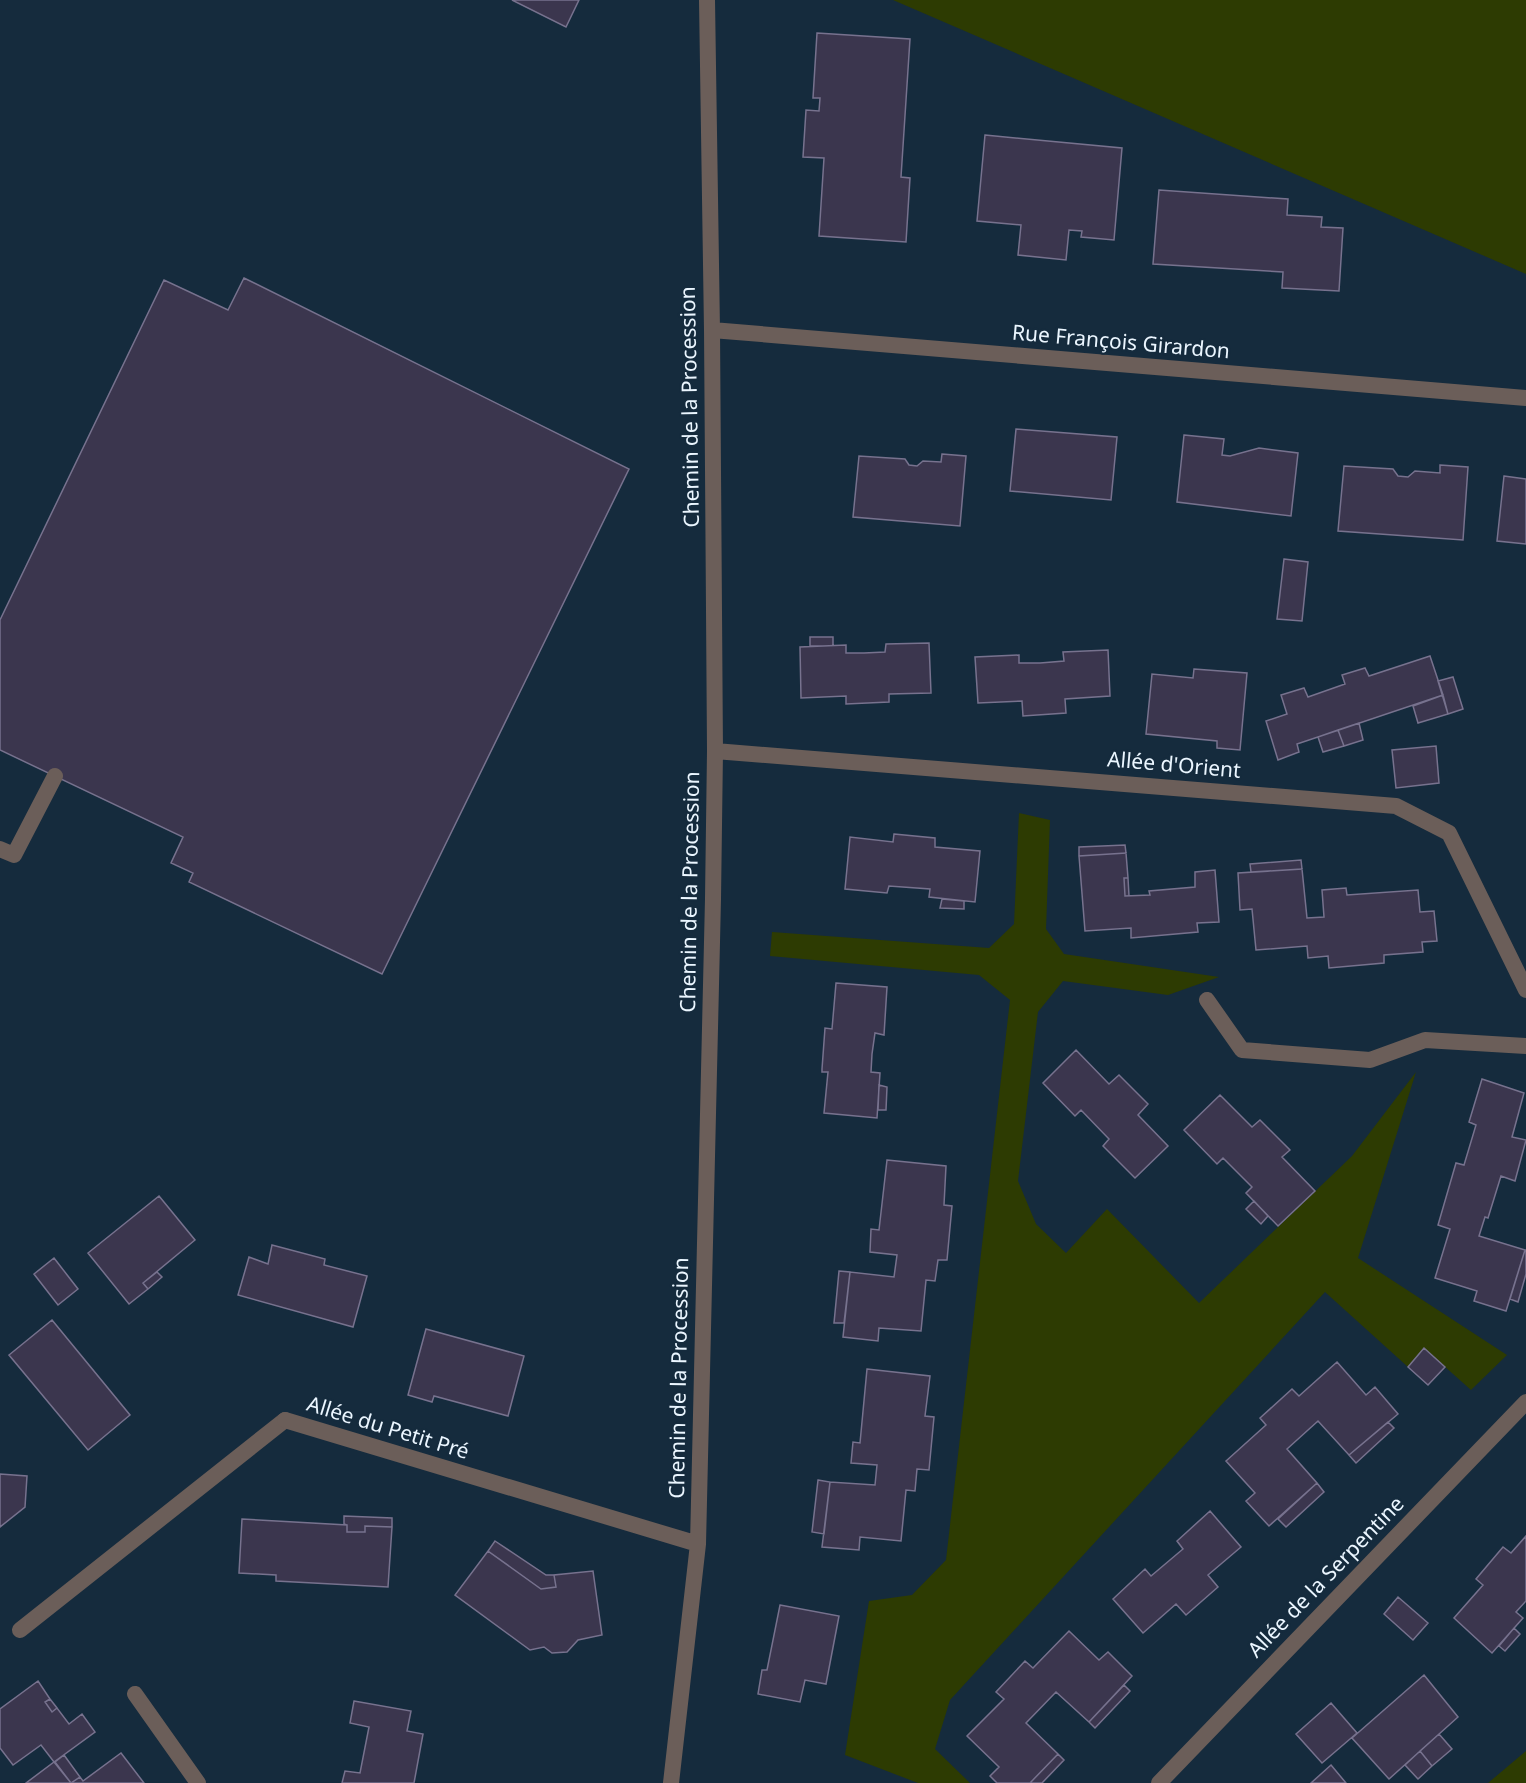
<svg xmlns="http://www.w3.org/2000/svg" width="1526" height="1783" font-family="'Noto Sans',sans-serif">
  <style>
    .green { fill: #2d3b02 }
    .building { fill: #3b364e; stroke: #77728e; stroke-width: 1.5 }
    .lines { fill: none; stroke-linecap: round; stroke-linejoin: round }
    .service { stroke: #6b5e59; stroke-width: 16 }
    .minor { stroke: #6b5e59; stroke-width: 16 }
    .labels { text-anchor: middle; stroke-width: 4.5; stroke-linejoin: round; paint-order: stroke }
    .street-label { font-size: 21px; fill: #ebf6ff; stroke: #152b3d }
  </style>
  <rect width="100%" height="100%" fill="#152b3d"/>
  <path class="green" d="M893,0H1526V274Z
    M1019,813L1050,820L1046,929L1064,954L1219,977L1168,995L1063,981L1038,1012L1018,1181L1036,1224L1066,1253L1107,1209L1199,1303L1352,1156L1416,1072L1358,1258L1507,1355L1471,1390L1425,1349L1408,1367L1325,1292L950,1700L935,1749L970,1783H918L845,1755L869,1601L912,1595L946,1560L1010,1000L979,975L770,956L772,932L989,948L1014,924Z
    M1526,1751V1783H1488Z"/>
  <path class="building" d="M512,0H579L566,27Z
    M817,33L910,39L901,177L910,178L906,242L819,236L824,158L803,157L806,110L819,111L820,98H813Z
    M985,135L1122,148L1114,240L1081,237L1082,231L1069,230L1066,260L1018,255L1021,225L977,221Z
    M1159,190L1288,199L1287,215L1322,217L1321,227L1343,228L1339,291L1282,288L1283,272L1153,264Z
    M244,278L629,469L382,974L189,882L193,873L171,863L183,837L0,750V620L164,280L228,310Z
    M1016,429L1117,437L1111,500L1010,491Z
    M1184,435L1224,439L1222,455L1230,456L1259,448L1298,453L1291,516L1177,502Z
    M942,454L966,456L960,526L853,517L859,456L905,459L909,465L917,466L923,461L941,462Z
    M1440,465L1468,467L1463,540L1338,531L1344,466L1393,469L1398,476L1408,477L1415,471L1440,473Z
    M1504,476L1526,479V544L1497,541Z
    M1284,559L1308,562L1302,621L1277,619Z
    M810,637H833V646H810Z
    M929,643L931,693L889,694V702L846,704V696L801,698L800,647L846,645V653H864L885,652L886,644Z
    M1108,650L1110,696L1065,699L1066,713L1023,716L1022,701L978,703L975,657L1019,655V663H1040L1064,661L1063,652Z
    M1430,656L1443,695L1297,744L1299,752L1278,760L1266,721L1287,714L1281,695L1304,688L1308,697L1345,684L1342,675L1365,668L1369,676Z
    M1194,669L1247,673L1240,750L1217,748V741L1146,734L1152,674L1193,678Z
    M1453,677L1463,709L1448,714L1438,681Z
    M1443,695L1448,714L1418,723L1413,706Z
    M1359,723L1363,740L1344,746L1338,730Z
    M1338,730L1344,746L1323,752L1318,737Z
    M1436,746L1439,783L1396,788L1392,750Z
    M894,834L935,838V847L980,851L975,902L929,897L930,889L889,886L887,893L845,889L850,837L893,842Z
    M1125,845L1126,853L1079,856V847Z
    M1126,853L1128,878H1124L1125,896L1150,895L1149,891L1195,887V872L1215,870L1219,922L1197,923L1198,932L1131,938V928L1085,931L1079,856Z
    M1301,860L1302,869L1251,872L1250,864Z
    M1302,869L1307,918L1324,917L1322,890L1346,888L1347,895L1418,890L1420,912L1434,911L1437,941L1422,942L1423,952L1384,955V963L1329,968L1328,956L1308,958L1307,946L1256,950L1252,909L1240,910L1238,873Z
    M1124,878H1128L1129,896H1125Z
    M942,899L964,901V909L940,908Z
    M836,983L887,987L884,1035L875,1033L872,1054L871,1072L880,1073L877,1118L824,1113L828,1072H822V1069L825,1028L832,1029Z
    M1076,1050L1109,1084L1119,1075L1148,1104L1138,1115L1168,1146L1135,1178L1103,1146L1109,1139L1081,1110L1075,1116L1043,1083Z
    M1482,1079L1524,1093L1512,1137L1526,1140L1515,1181L1501,1176L1488,1218L1485,1217L1479,1236L1525,1250L1506,1311L1474,1301L1477,1291L1435,1278L1450,1229L1438,1225L1456,1163L1464,1165L1476,1125L1469,1122Z
    M879,1085L887,1087L886,1110H878Z
    M1220,1095L1252,1127L1260,1120L1290,1150L1282,1157L1315,1191L1278,1226L1246,1193L1252,1187L1223,1158L1217,1164L1184,1130Z
    M887,1160L946,1166L944,1205L952,1206L947,1260H938L935,1281L926,1280L921,1331L879,1328L878,1341L843,1337L850,1272L894,1277L897,1255L870,1252L871,1229L879,1230Z
    M159,1196L195,1240L143,1283L148,1289L129,1304L88,1253Z
    M1254,1201L1268,1216L1261,1224L1246,1209Z
    M272,1245L325,1259L324,1265L367,1276L353,1327L238,1295L249,1257L268,1264Z
    M1525,1250H1526V1274L1518,1302L1510,1299Z
    M54,1258L78,1289L58,1305L34,1274Z
    M839,1271L850,1272L844,1323H834Z
    M157,1272L162,1277L148,1289L143,1283Z
    M52,1320L130,1415L88,1450L9,1355Z
    M426,1329L524,1356L508,1416L434,1396L432,1402L408,1395Z
    M1424,1348L1445,1367L1428,1385L1408,1367Z
    M1337,1362L1366,1395L1375,1387L1398,1414L1349,1455L1318,1421L1287,1449L1317,1483L1269,1526L1246,1501L1255,1493L1226,1461L1266,1425L1260,1418L1292,1389L1299,1396Z
    M867,1369L930,1376L925,1416L934,1417L929,1470L917,1469L915,1491L906,1490L901,1541L860,1537L859,1550L822,1547L830,1482L875,1485L877,1465L851,1463L853,1442L860,1443Z
    M1388,1422L1394,1428L1356,1463L1349,1455Z
    M0,1474L27,1476L25,1507L0,1527Z
    M818,1480L830,1482L824,1534L812,1532Z
    M1317,1483L1324,1492L1286,1527L1278,1519Z
    M1210,1511L1241,1547L1208,1575L1218,1587L1186,1615L1176,1604L1143,1633L1113,1599L1145,1569L1151,1576L1183,1549L1177,1541Z
    M344,1516L392,1518V1527L365,1526V1532H347V1525L344,1524Z
    M242,1519L347,1525V1532H365V1526L392,1527L388,1587L276,1581V1575L239,1573Z
    M1526,1536V1601L1516,1612L1523,1618L1492,1653L1454,1618L1483,1585L1476,1579L1503,1547L1511,1553Z
    M495,1541L546,1575H554L556,1587L541,1589L488,1551Z
    M488,1551L541,1589L556,1587L554,1575L593,1571L602,1635L578,1640L567,1652L552,1653L544,1647L530,1650L455,1595Z
    M1398,1597L1428,1623L1413,1640L1384,1614Z
    M780,1605L839,1616L826,1684L805,1680L800,1702L758,1694L762,1670H767Z
    M1514,1628L1520,1634L1505,1651L1499,1646Z
    M1069,1631L1099,1660L1108,1652L1132,1676L1089,1722L1056,1692L1026,1723L1058,1754L1030,1783H997L990,1776L999,1767L967,1736L1004,1699L996,1692L1025,1661L1033,1668Z
    M1424,1675L1458,1717L1389,1779L1352,1738Z
    M38,1681L50,1699L45,1702L52,1712L57,1708L69,1724L82,1714L95,1732L54,1762L41,1745L13,1765L0,1748V1709Z
    M1124,1685L1130,1691L1095,1728L1089,1722Z
    M50,1699L57,1708L52,1712L45,1702Z
    M354,1701L411,1711L407,1731L423,1734L414,1783H342L345,1771L360,1773L369,1727L350,1723Z
    M1331,1703L1357,1733L1322,1763L1296,1734Z
    M1439,1734L1452,1749L1432,1766L1420,1751Z
    M1420,1751L1432,1766L1418,1779L1405,1765Z
    M121,1753L144,1783H71L80,1777L83,1781Z
    M1058,1754L1064,1760L1042,1783H1030Z
    M64,1755L80,1777L71,1783L55,1762Z
    M54,1762L71,1783H26Z
    M1331,1765L1346,1783H1311Z"/>
  <g class="lines">
    <path class="service" d="M0,849L14,855L55,776
      M20,1630L285,1420
      M135,1694L198,1783"/>
    <path class="minor" d="M712,330L1526,398
      M715,751L1396,806L1449,833L1526,990
      M1207,1000L1242,1050L1370,1060L1425,1040L1526,1046
      M285,1420L698,1544
      M671,1783L698,1544L713,899L715,751L712,330L707,0
      M1159,1783L1526,1402"/>
  </g>
  <g class="labels">
    <g class="street-label">
      <text transform="translate(1121 342) rotate(5)" y="7">Rue François Girardon</text>
      <text transform="translate(690 407) rotate(-91)" y="7">Chemin de la Procession</text>
      <text transform="translate(1174 765) rotate(5)" y="7">Allée d'Orient</text>
      <text transform="translate(690 892) rotate(-89)" y="7">Chemin de la Procession</text>
      <text transform="translate(679 1378) rotate(-89)" y="7">Chemin de la Procession</text>
      <text transform="translate(388 1428) rotate(17)" y="7">Allée du Petit Pré</text>
      <text transform="translate(1326 1577) rotate(-46)" y="7">Allée de la Serpentine</text>
    </g>
  </g>
</svg>
